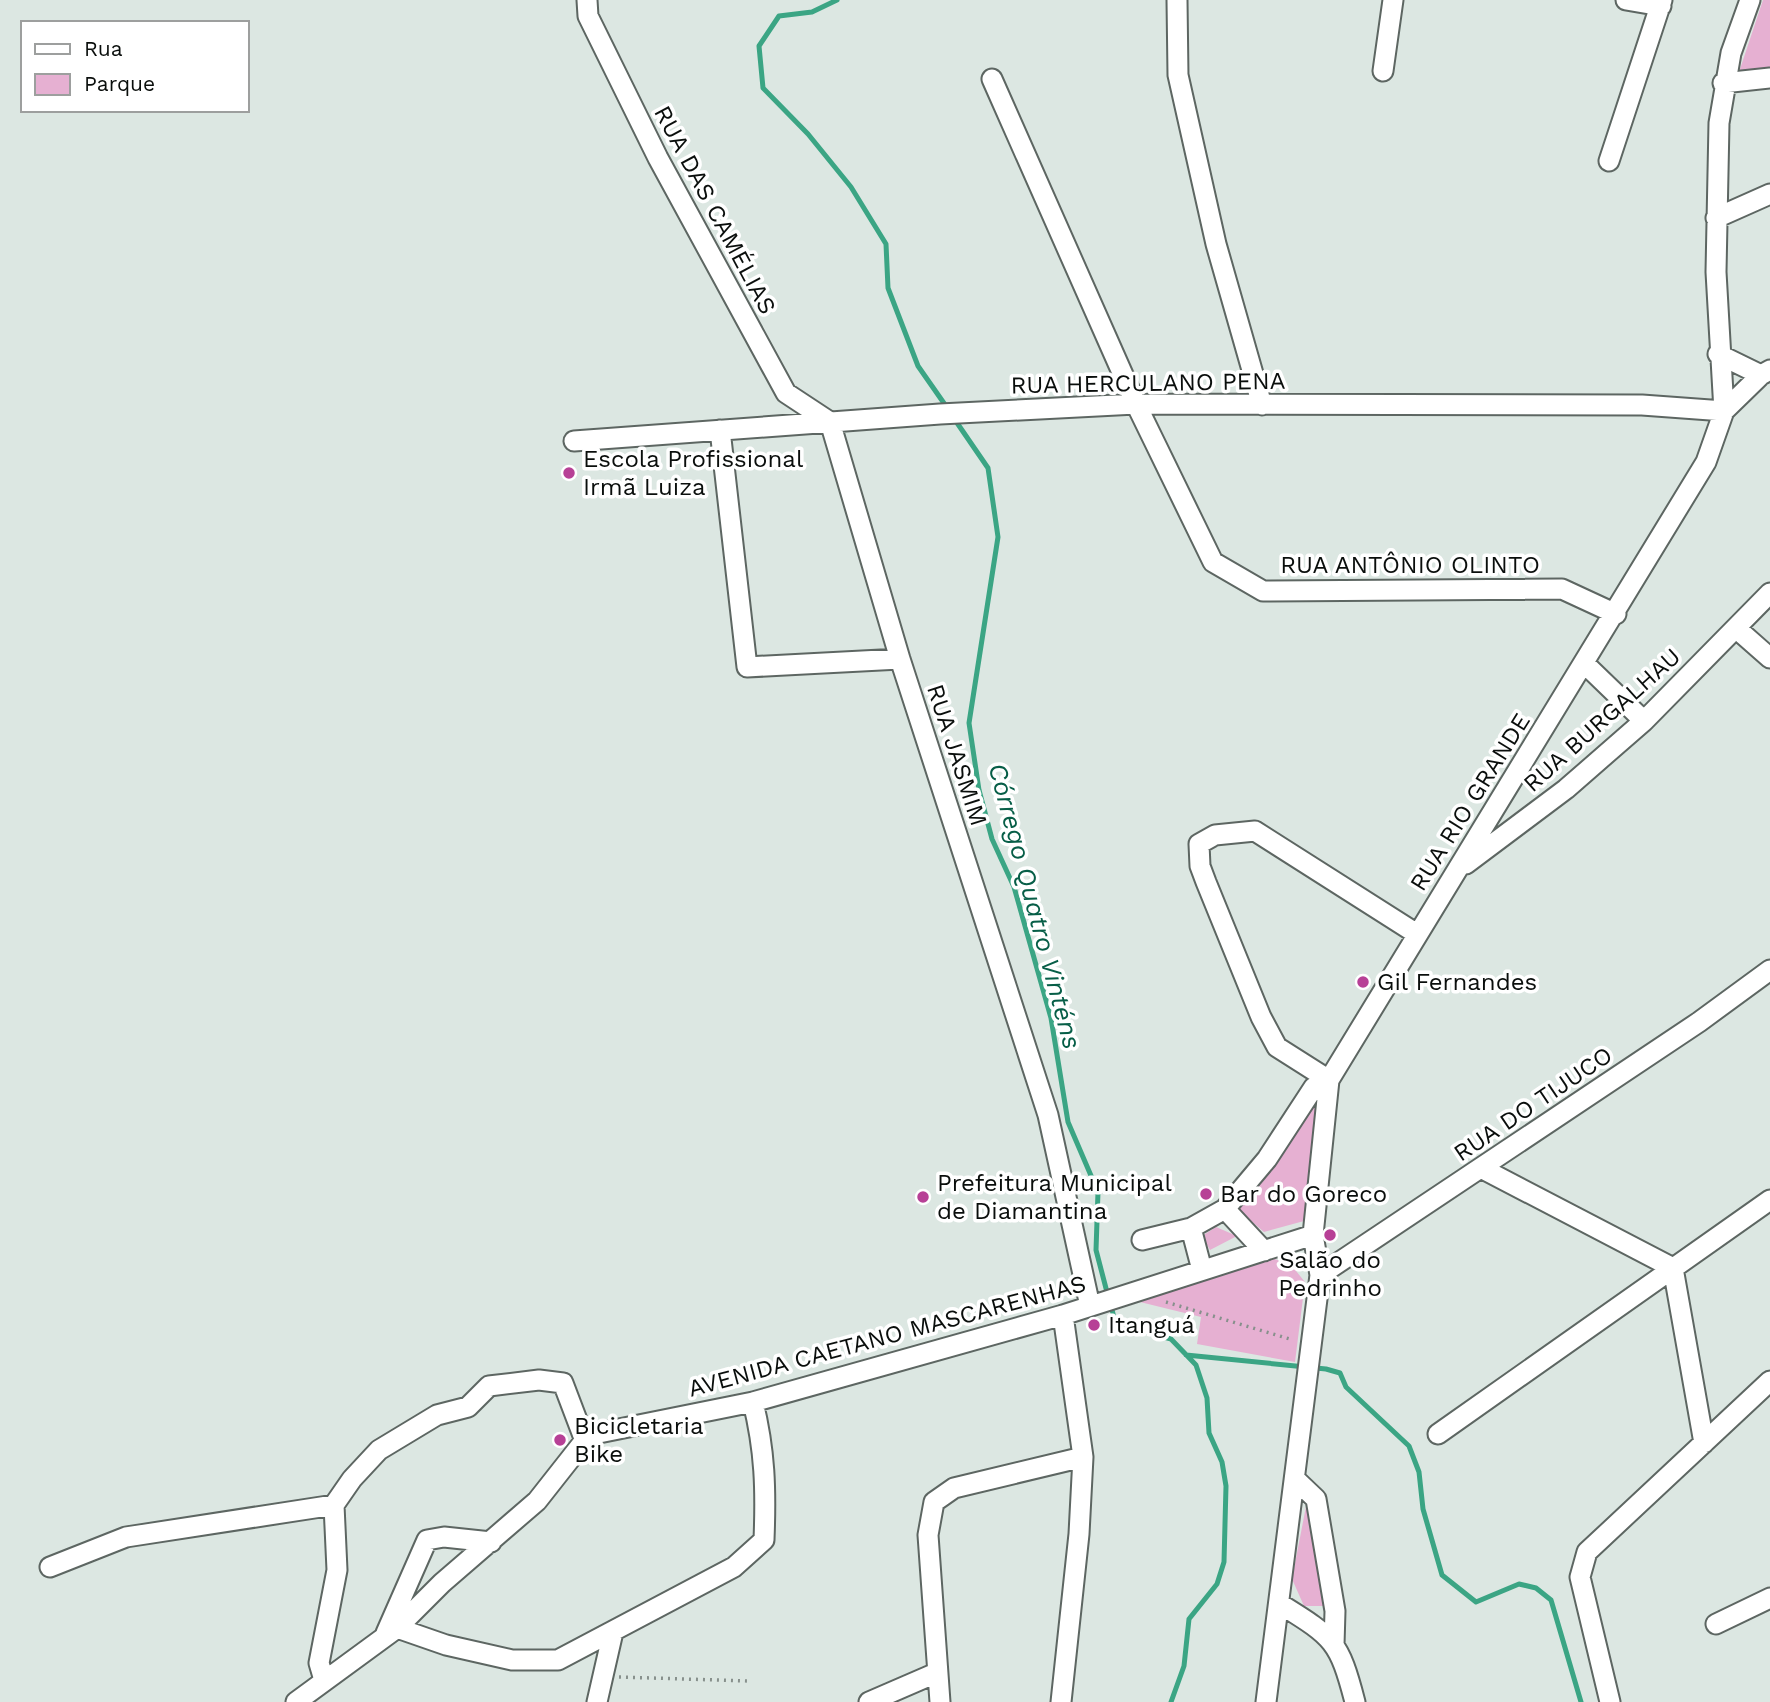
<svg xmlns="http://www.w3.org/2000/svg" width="1770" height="1702" font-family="'Work Sans',sans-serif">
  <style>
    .green { fill: #e6b0d2 }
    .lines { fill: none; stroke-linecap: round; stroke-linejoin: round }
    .stream { stroke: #3ba584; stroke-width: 5 }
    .minor-casing { stroke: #5d6662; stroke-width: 23 }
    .path { stroke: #87908c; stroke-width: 3.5; stroke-dasharray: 2 5; stroke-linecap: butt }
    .minor { stroke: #fff; stroke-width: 19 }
    .poi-dot { fill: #b74096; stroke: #fff; stroke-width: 2.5 }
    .labels { text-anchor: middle; stroke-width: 7; stroke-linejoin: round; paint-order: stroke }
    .street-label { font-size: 24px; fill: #0a0e0c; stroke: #fff }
    .poi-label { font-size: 24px; fill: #0a0e0c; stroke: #fff; text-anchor: start }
    .water-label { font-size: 26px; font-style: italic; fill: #075e47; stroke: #fff }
  </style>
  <rect width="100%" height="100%" fill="#dce7e2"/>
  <path class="green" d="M1763,0H1770V69L1739,72Z
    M1312,1095L1320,1101L1304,1221L1264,1232L1236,1208Z
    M1216,1227L1237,1236L1210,1250L1202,1236Z
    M1270,1257L1292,1266L1305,1282L1295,1362L1197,1344L1201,1317L1140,1302Z
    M1308,1496L1330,1606H1304L1292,1579Z"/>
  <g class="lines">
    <path class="stream" d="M837,0L812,12L779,16L759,46L763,88L808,134L851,187L886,244L888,288L918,366L948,409
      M953,417L988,468L998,537L969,723L979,790L992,839L1014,887L1051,1018L1068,1122L1098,1192L1096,1250L1108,1296
      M1111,1305L1114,1318L1132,1328L1171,1339L1196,1365L1207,1398L1209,1433L1222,1462L1226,1486L1224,1562L1217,1584L1189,1619L1184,1666L1171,1702
      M1186,1355L1326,1369L1340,1373L1346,1387L1409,1446L1419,1472L1423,1509L1442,1575L1476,1602L1519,1584L1536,1588L1551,1600L1581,1702"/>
    <g class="minor-casing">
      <path id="minor" d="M587,0L588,16L658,158L786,393L830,422L900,659L1048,1115L1090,1306
        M1177,0L1178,75L1216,244L1262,405
        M1626,0L1661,6
        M1383,71L1393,0
        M992,79L1136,404L1213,562L1263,591L1562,589L1616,614
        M1723,83L1770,78
        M1609,161L1662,0
        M1716,218L1770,194
        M1718,354L1761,375
        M1724,411L1761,375L1770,370
        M720,430L747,667L900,659
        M574,441L940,414L1136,404L1642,405L1724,411
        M1737,629L1770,658
        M1585,664L1644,721
        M1466,864L1566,789L1644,721L1770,593
        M1329,1080L1277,1047L1261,1017L1206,882L1200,866L1199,844L1215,835L1255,831L1417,934
        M1481,1168L1673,1268L1704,1443
        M1225,1209L1264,1251
        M1191,1228L1202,1270
        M1142,1240L1191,1228L1225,1209L1267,1159L1314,1087L1329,1080
        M1320,1275L1699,1022L1770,970
        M1438,1434L1770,1200
        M1295,1479L1316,1499L1335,1611L1334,1645
        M50,1567L126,1537L334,1505
        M1280,1604C1333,1637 1339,1640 1355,1702
        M1716,1624L1770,1598
        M397,1628L446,1645L512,1660H558L734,1567L764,1540C766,1489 765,1451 753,1402
        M386,1633L427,1540L444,1537L491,1542
        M324,1680L319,1663L337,1570L334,1505L352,1479L379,1450L437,1415L468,1407L489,1386L539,1380L563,1383L585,1441
        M296,1702L397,1628L442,1583L537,1501L589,1435L753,1402L1063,1315L1313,1235
        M597,1702L613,1632
        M869,1702L936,1673
        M940,1702L928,1535L934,1502L954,1488L1083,1457
        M1061,1702L1079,1534L1083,1457L1063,1315
        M1266,1702L1320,1275L1313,1235L1329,1080L1706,462L1724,411L1716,272L1719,123L1731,53L1750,0
        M1610,1702L1580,1577L1587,1552L1770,1381"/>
    </g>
    <path class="path" d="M1166,1302L1293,1340
      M619,1677L749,1681"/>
    <use href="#minor" class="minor"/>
  </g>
  <g class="poi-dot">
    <circle cx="569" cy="473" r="7"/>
    <circle cx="1363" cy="982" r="7"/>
    <circle cx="1206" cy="1194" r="7"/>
    <circle cx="923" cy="1197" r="7"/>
    <circle cx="1330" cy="1235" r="7"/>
    <circle cx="1094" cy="1325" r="7"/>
    <circle cx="560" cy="1440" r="7"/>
  </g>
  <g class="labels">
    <g class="street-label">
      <text transform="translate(715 210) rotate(62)" y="8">RUA DAS CAMÉLIAS</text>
      <text transform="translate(1148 383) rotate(-1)" y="8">RUA HERCULANO PENA</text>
      <text x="1410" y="573">RUA ANTÔNIO OLINTO</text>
      <text transform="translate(1602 720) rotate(-42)" y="8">RUA BURGALHAU</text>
      <text transform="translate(957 755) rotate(72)" y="8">RUA JASMIM</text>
      <text transform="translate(1470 802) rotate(-58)" y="8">RUA RIO GRANDE</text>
      <text transform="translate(1533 1104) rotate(-34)" y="8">RUA DO TIJUCO</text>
      <text transform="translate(887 1336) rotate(-15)" y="8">AVENIDA CAETANO MASCARENHAS</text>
    </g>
    <g class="poi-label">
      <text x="583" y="467">Escola Profissional<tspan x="583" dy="28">Irmã Luiza</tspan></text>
      <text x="1377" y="990">Gil Fernandes</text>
      <text x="937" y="1191">Prefeitura Municipal<tspan x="937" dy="28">de Diamantina</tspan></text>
      <text x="1220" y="1202">Bar do Goreco</text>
      <text x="1330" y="1268" text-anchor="middle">Salão do<tspan x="1330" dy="28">Pedrinho</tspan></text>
      <text x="1108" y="1333">Itanguá</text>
      <text x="574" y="1434">Bicicletaria<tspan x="574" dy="28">Bike</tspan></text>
    </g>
    <g class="water-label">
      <text transform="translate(1035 906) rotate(75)" y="9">Córrego Quatro Vinténs</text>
    </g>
  </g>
  <rect x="21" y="21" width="228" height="91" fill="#ffffff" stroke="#9d9f9e" stroke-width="2"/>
  <rect x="35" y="44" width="35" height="10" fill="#ffffff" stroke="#9d9f9e" stroke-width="2"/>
  <text x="84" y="56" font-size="21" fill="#0a0e0c">Rua</text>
  <rect x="35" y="74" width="35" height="21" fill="#e6b0d2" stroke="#9d9f9e" stroke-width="2"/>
  <text x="84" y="91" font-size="21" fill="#0a0e0c">Parque</text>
</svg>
